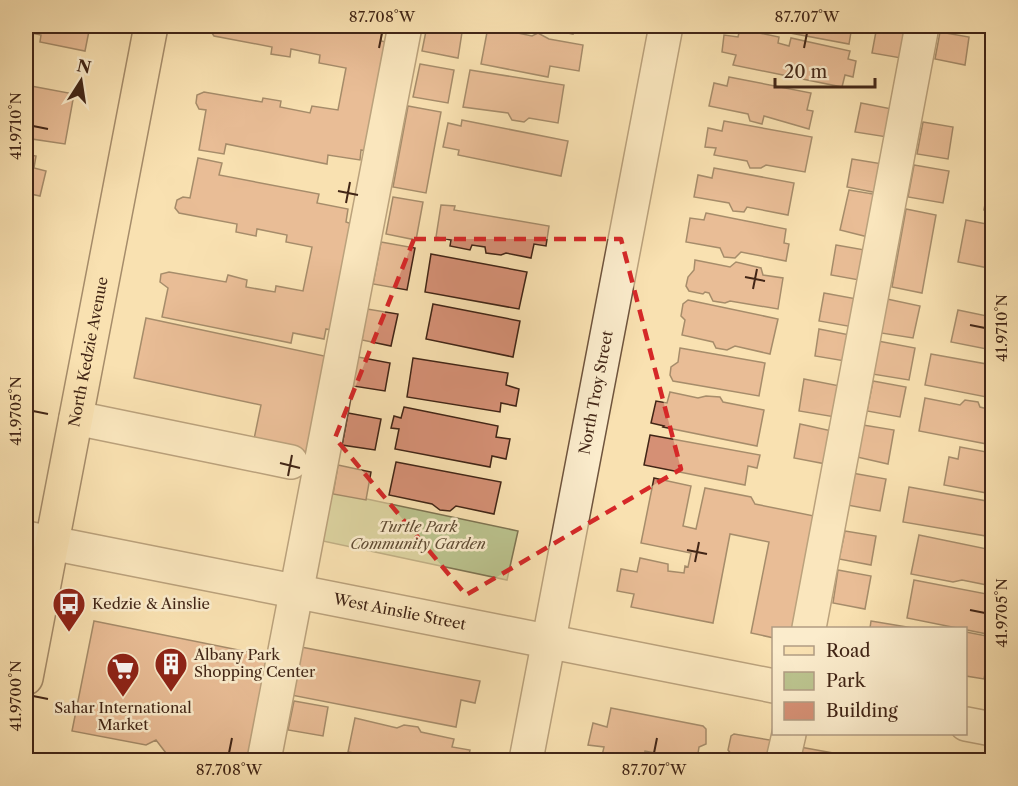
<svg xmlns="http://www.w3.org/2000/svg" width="1018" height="786" font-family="'Libre Caslon Text',serif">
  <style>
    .green { fill: #bbc38e; stroke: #7e7452; stroke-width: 1.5 }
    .building { fill: #d59075; stroke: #412516; stroke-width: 1.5 }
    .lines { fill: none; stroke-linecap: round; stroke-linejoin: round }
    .minor-casing { stroke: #6f543d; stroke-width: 36 }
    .major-casing { stroke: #412516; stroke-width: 36 }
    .minor { stroke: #fbeccc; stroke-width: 33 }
    .major { stroke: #f9e1b1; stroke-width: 33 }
    .marked { fill: none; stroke: #d62828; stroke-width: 4.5; stroke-dasharray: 12 8; stroke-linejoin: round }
    .ticks { fill: none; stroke: #412516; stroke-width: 2 }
    .labels { text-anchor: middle; stroke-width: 5; stroke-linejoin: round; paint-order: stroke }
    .street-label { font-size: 15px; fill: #412516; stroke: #fbeccc }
    .park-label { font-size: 15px; font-style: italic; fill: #604c34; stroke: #fbeccc }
    .poi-label { font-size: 15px; fill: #412516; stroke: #fbeccc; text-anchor: start }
    .neatline { fill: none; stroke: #412516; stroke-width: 2 }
    .ticks-label { font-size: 15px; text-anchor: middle; fill: #412516 }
  </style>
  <rect width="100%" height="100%" fill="#f9e1b1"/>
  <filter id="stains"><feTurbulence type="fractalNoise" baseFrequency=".00333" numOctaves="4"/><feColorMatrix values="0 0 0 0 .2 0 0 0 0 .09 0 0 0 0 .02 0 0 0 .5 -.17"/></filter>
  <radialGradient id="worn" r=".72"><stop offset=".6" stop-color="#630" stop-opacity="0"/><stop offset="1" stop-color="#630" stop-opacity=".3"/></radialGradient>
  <path class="green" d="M329,491L518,531L507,580L318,540Z"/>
  <path class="building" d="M26,26H90L85,51L40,42L41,35L26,32Z
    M211,26H358L382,30L381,41L386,42L366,151L361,150L360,160L328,155L327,164L226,144L224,154L199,150L206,110L199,109L196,103L197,95L204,92L262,102L263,98L281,101L280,107L310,113L312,106L338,110L346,68L319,63L320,55L291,49L290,57L271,54L272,47L214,36L210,30Z
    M427,26H463L458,58L422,51Z
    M534,26H588L587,30L574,27L573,34Z
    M753,26H852L849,44Z
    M877,26H907L901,58L872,53Z
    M488,27L532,36L538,33L549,39L583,45L579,71L550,66L548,77L481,64Z
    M740,29L779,37L778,43L789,46L791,38L850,51L848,59L856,61L853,77L845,75L842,87L733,65L736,55L722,52L724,35L738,37Z
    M940,32L969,37L965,65L935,59Z
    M420,64L454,70L448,103L413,97Z
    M470,70L564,85L558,123L529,118L524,122L512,120L508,113L463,107Z
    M729,77L811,93L807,110L813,111L809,129L764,116L762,124L750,121L748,114L709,106L714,83L727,86Z
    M31,86L74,94L65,144L32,139L33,133L26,132V90L31,91Z
    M861,103L892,109L887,137L855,132Z
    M408,106L441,112L426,193L393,187Z
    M462,120L568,141L561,176L458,155L459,150L443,147L448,123L461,126Z
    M724,121L812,137L805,172L766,165L761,168H750L747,161L714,155L716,148L705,147L708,128L722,131Z
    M923,122L953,127L948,159L917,154Z
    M26,154L36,156L34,168L46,171L40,196L26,193V196Z
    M198,158L222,163L219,175L319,194L317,203L348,209L346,222L352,224L331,330L326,329L324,339L293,333L291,343L162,317L168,288L160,282L161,274L169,272L226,282L228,275L247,280L246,287L275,292L276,286L303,291L312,247L286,242L287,235L257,229L256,236L236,232L237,224L179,213L175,208L177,200L183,197L190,198Z
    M852,159L883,164L878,193L847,187Z
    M914,165L949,171L943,203L908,197Z
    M714,168L794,183L788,215L747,207L744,212L733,211L729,203L694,197L698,175L712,178Z
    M990,176H992V212L984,210Z
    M849,190L879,195L872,238L840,230Z
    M393,197L423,202L416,240L386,234Z
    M441,205L455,206L454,210L549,226L546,246L534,244L531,258L506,253L501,255L486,253L485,247L472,245L470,250L450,246L451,240L436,237Z
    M906,209L936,215L922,293L892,287Z
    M706,213L786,229L784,243L789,244L786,261L741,252L735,258L724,257L720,248L686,242L690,218L704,220Z
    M966,220L992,225V274L988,268L958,262Z
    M381,242L415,248L407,290L373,284Z
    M836,245L865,250L859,280L831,275Z
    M431,254L527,272L519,309L425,292Z
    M695,260L730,267L736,262L761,268L763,275L783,278L778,309L730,301L725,303L713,301L709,293L705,292L703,294L689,291L686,286L688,277L694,270Z
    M824,293L857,299L853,327L819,321Z
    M887,299L920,306L913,338L881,333Z
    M688,300L778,319L770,354L735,346L727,350L716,348L713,342L682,335L685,320L681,316L683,304Z
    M433,304L520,321L513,357L426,339Z
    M367,309L398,314L391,346L362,340Z
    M958,310L992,317V357L985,355L987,349L951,342Z
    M146,318L329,357L309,456L253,444L261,405L134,378Z
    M819,329L850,335L845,361L815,356Z
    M878,341L915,348L909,380L872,374Z
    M680,348L765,363L759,396L673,381L670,375L671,367L678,362Z
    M931,354L992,365V404L987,403V397L925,385Z
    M358,357L390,363L385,391L353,386Z
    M413,358L508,373L506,385L519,389L516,406L501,403L500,412L407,397Z
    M804,379L840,386L835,417L799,411Z
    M873,381L906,387L900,417L867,411Z
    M670,392L698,398L706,396L720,397L723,402L764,410L757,446L663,427L664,426L651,423L656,401L667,403Z
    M925,398L960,405L965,400L978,402L980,407L992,410V445L919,431Z
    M404,407L498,426L496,437L510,439L506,459L492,456L490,467L395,449L399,429L391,428L394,416L401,418Z
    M348,413L381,419L375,450L342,445Z
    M800,424L832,431L826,464L794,458Z
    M863,425L894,430L888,464L857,457Z
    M650,435L760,455L757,468L748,466L745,485L644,465Z
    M960,447L992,453V494L944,485L949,457L958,459Z
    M396,462L501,482L494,514L456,506L450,511L440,510L432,504L389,495Z
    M338,465L371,472L366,500L333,494Z
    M852,473L886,479L880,511L847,505Z
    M654,478L691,486L683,526L696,529L705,488L751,497L755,504L819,517L797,628H774V638L751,633L769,542L730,534L713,623L631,607L634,594L617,591L621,569L637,572L640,558L668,564V571L684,573L685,566L688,567L691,553L641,543Z
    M909,487L992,502V537L903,522Z
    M845,531L876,536L871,565L839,559Z
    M919,535L992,550V586L962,580L953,582L911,574Z
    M838,570L871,576L865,609L833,603Z
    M914,580L992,595V635L907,618Z
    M94,621L269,656L248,760H161L169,757L156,740L146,745L72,731Z
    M871,621L913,628H870Z
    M966,632L992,637V671L986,669L984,679L966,676Z
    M301,647L480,681L475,703L461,700L456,727L291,695Z
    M294,701L328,707L323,736L288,730Z
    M611,708L703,726L706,729V744L699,747L697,760H655L656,753L645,751L643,760H601L604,747L588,745L593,723L607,727Z
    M355,718L397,728L404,725L418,727L421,732L454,739L452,747L470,750L468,760H391L348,752Z
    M734,734L776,741L772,760H731L732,755L728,750L731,736Z
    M800,747L872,760H798Z"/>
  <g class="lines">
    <g class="minor-casing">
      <g id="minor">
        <path d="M76,418L291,462"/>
        <path id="s1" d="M26,538L774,686"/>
        <path d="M809,628L922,26"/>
        <path d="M966,724L992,729"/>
        <path d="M264,760L405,26"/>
        <path id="s2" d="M526,760L666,26"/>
        <path d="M783,760L789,734"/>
      </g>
    </g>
    <g class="major-casing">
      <g id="major">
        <path id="s3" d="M26,678L151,26"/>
      </g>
    </g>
    <use href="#minor" class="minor"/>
    <use href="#major" class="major"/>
  </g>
  <path d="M0 0H1018V786H0ZM414,239H621L681,469L466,595L335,438Z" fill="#f9e1b1" fill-opacity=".55" fill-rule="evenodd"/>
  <path class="marked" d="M414,239H621L681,469L466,595L335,438Z"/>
  <path class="ticks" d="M379,48L382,33M804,48L807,33M33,126L48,129M338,191L358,195M346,203L350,182M745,277L765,281M753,289L757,269M970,325L985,328M33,411L48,414M280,463L300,468M288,476L292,455M687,550L707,554M695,562L699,542M970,610L985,613M33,696L48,699M229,753L232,738M654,753L657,738"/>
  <defs>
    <g id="bus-pin" transform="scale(1.725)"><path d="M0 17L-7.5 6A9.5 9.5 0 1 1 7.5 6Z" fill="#8f2418" stroke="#fbeccc"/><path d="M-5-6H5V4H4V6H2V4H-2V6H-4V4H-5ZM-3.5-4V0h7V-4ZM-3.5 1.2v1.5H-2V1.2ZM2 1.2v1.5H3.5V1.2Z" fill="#fff"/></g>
    <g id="building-pin" transform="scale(1.725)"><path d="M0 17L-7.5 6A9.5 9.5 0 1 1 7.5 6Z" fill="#8f2418" stroke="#fbeccc"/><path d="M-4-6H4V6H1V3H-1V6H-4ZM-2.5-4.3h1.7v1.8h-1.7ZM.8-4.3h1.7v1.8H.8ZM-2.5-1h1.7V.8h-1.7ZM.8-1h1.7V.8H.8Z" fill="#fff"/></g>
    <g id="supermarket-pin" transform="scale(1.725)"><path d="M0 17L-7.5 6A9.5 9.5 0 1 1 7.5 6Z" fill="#8f2418" stroke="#fbeccc"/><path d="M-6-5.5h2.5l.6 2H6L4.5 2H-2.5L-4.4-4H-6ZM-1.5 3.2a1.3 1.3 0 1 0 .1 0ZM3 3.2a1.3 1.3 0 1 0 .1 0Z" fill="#fff"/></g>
  </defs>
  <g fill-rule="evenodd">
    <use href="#bus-pin" x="69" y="604"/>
    <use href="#building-pin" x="171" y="664"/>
    <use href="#supermarket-pin" x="123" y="669"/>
  </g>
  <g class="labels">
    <g class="street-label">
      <text dy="5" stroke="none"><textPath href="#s3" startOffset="332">North Kedzie Avenue</textPath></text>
      <text dy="5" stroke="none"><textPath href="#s2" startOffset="374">North Troy Street</textPath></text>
      <text dy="5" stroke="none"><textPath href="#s1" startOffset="381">West Ainslie Street</textPath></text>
    </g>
    <g class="park-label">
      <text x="418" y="532">Turtle Park<tspan x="418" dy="17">Community Garden</tspan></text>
    </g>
    <g class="poi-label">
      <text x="92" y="609">Kedzie &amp; Ainslie</text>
      <text x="194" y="660">Albany Park<tspan x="194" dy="17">Shopping Center</tspan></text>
      <text x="123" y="713" text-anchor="middle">Sahar International<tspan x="123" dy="17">Market</tspan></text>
    </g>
  </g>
  <rect width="1018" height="786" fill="none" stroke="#f9e1b1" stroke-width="66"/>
  <rect x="772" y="627" width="195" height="108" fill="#fbeccc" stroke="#b19c83" stroke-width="1.5"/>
  <rect x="784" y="646" width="30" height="9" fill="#f9e1b1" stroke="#b19c83" stroke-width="1.5"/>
  <text x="826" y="657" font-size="18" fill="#412516">Road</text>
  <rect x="784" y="672" width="30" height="18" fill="#bbc38e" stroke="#b19c83" stroke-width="1.5"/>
  <text x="826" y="687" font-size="18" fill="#412516">Park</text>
  <rect x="784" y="702" width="30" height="18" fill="#d59075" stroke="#b19c83" stroke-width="1.5"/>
  <text x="826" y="717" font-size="18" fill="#412516">Building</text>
  <g transform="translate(81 81) rotate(12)" stroke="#fbeccc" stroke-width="4.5" paint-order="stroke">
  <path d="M0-4.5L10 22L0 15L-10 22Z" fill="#412516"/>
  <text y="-9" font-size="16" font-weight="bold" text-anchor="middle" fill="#412516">N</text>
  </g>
  <path d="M775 78v9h100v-9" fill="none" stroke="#412516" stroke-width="3"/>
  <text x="784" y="78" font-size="18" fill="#412516" stroke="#fbeccc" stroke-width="4.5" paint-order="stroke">20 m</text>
  <rect x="33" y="33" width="952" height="720" class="neatline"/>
  <g class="ticks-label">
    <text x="382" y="22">87.708°W</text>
    <text x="807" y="22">87.707°W</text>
    <text transform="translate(16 126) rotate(-90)" y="5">41.9710°N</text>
    <text transform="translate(1002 328) rotate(-90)" y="5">41.9710°N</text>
    <text transform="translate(16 411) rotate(-90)" y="5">41.9705°N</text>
    <text transform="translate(1002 613) rotate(-90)" y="5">41.9705°N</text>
    <text transform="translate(16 696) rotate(-90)" y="5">41.9700°N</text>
    <text x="229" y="775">87.708°W</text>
    <text x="654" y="775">87.707°W</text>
  </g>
  <rect width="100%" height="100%" filter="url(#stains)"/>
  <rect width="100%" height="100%" fill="url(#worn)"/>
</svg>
